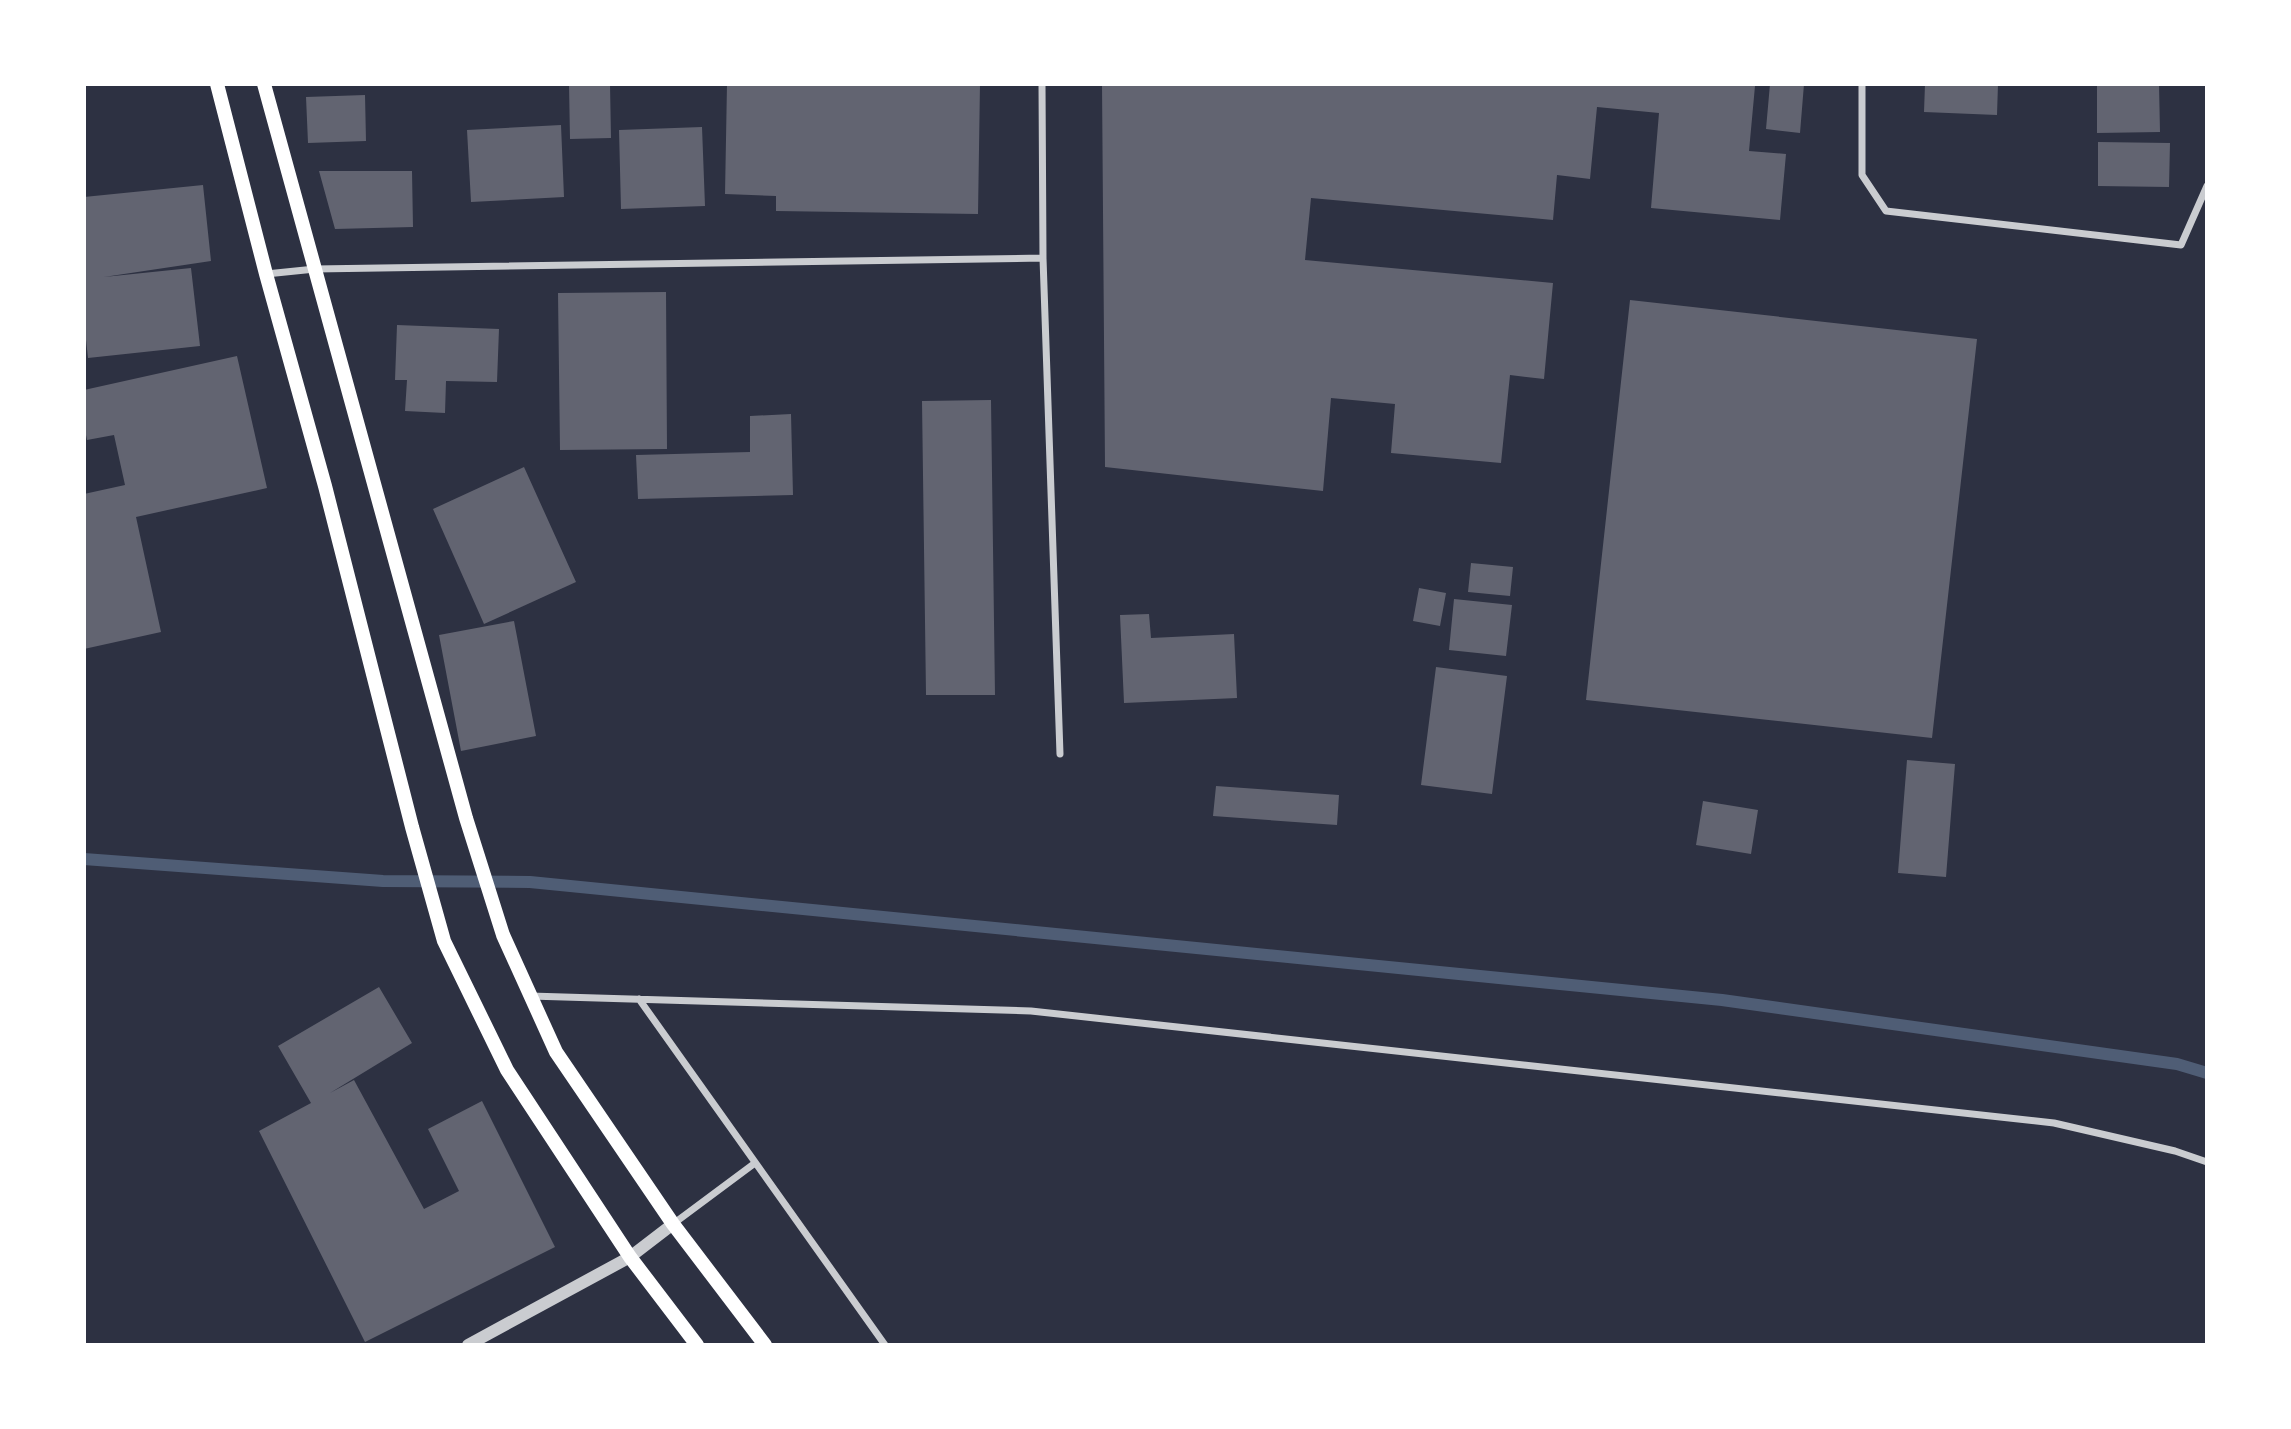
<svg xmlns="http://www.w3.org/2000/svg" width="2291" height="1429" font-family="'Sofia Sans Condensed',sans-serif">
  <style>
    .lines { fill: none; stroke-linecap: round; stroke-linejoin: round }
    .stream { stroke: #4f5d75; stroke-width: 12 }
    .building { fill: #626471 }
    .minor { stroke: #caccd0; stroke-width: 7 }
    .tertiary { stroke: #caccd0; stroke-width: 12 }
    .secondary { stroke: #fff; stroke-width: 14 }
  </style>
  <rect width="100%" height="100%" fill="#2d3142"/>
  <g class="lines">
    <path class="stream" d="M84,859L383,881L530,882L1722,1000L2177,1064L2207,1073"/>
  </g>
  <path class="building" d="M569,84H610L611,138L570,139Z
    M727,84H980L978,214L776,211V196L725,194Z
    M1102,84H1738L1755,86L1749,151L1786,154L1780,220L1651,208L1659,113L1597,107L1590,179L1557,175L1553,220L1311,198L1305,260L1553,283L1544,379L1510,375L1501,463L1391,453L1395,404L1331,398L1323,491L1105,467Z
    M1770,84H1804L1800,133L1766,129Z
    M1925,84H1998L1997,115L1924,112Z
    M2097,84H2159L2160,132L2097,133Z
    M365,95L366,141L308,143L306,97Z
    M561,125L564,197L471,202L467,130Z
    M702,127L705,206L621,209L619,130Z
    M2098,142L2170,143L2169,187L2098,186Z
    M319,171H412L413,227L335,229Z
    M203,185L211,261L104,277L191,268L200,346L88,358L84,322V197Z
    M666,292L667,449L560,450L558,293Z
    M1630,300L1977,339L1932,738L1586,700Z
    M397,325L499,329L497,382L446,381L445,413L405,411L407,380H395Z
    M237,356L267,488L136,517L161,632L84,649V494L125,485L114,435L87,440L84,425V390Z
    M991,400L995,695H926L922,401Z
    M791,414L793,495L638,499L636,455L750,452V416Z
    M524,467L576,582L484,624L433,509Z
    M1471,563L1513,567L1510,596L1468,592Z
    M1419,588L1446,593L1440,626L1413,621Z
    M1454,599L1512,605L1506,656L1449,650Z
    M1149,614L1151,638L1234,634L1237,698L1124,703L1120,615Z
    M514,621L536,736L461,751L439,635Z
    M1436,667L1507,676L1492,794L1421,785Z
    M1907,760L1955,764L1946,877L1898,873Z
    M1216,786L1339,795L1337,825L1213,816Z
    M1703,801L1758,810L1751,854L1696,845Z
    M379,987L412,1043L330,1093L354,1080L424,1209L459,1191L428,1129L482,1101L555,1247L365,1342L259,1131L311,1103L278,1046Z"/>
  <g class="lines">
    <path class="minor" d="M1042,84L1043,258L1060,754
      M1862,84V175L1886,211L2181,245L2207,186
      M266,274L315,269L1043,258
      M530,996L1031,1011L2054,1123L2175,1151L2207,1162
      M639,999L885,1345
      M673,1224L755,1163"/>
    <path class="tertiary" d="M468,1345L630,1257L673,1224"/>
    <path class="secondary" d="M217,84L266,274L325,486L412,827L444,941L507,1070L630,1257L697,1345
      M264,84L466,818L503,935L556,1052L673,1224L765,1345"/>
  </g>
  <rect width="2291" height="1429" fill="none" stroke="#ffffff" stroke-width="172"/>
</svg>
